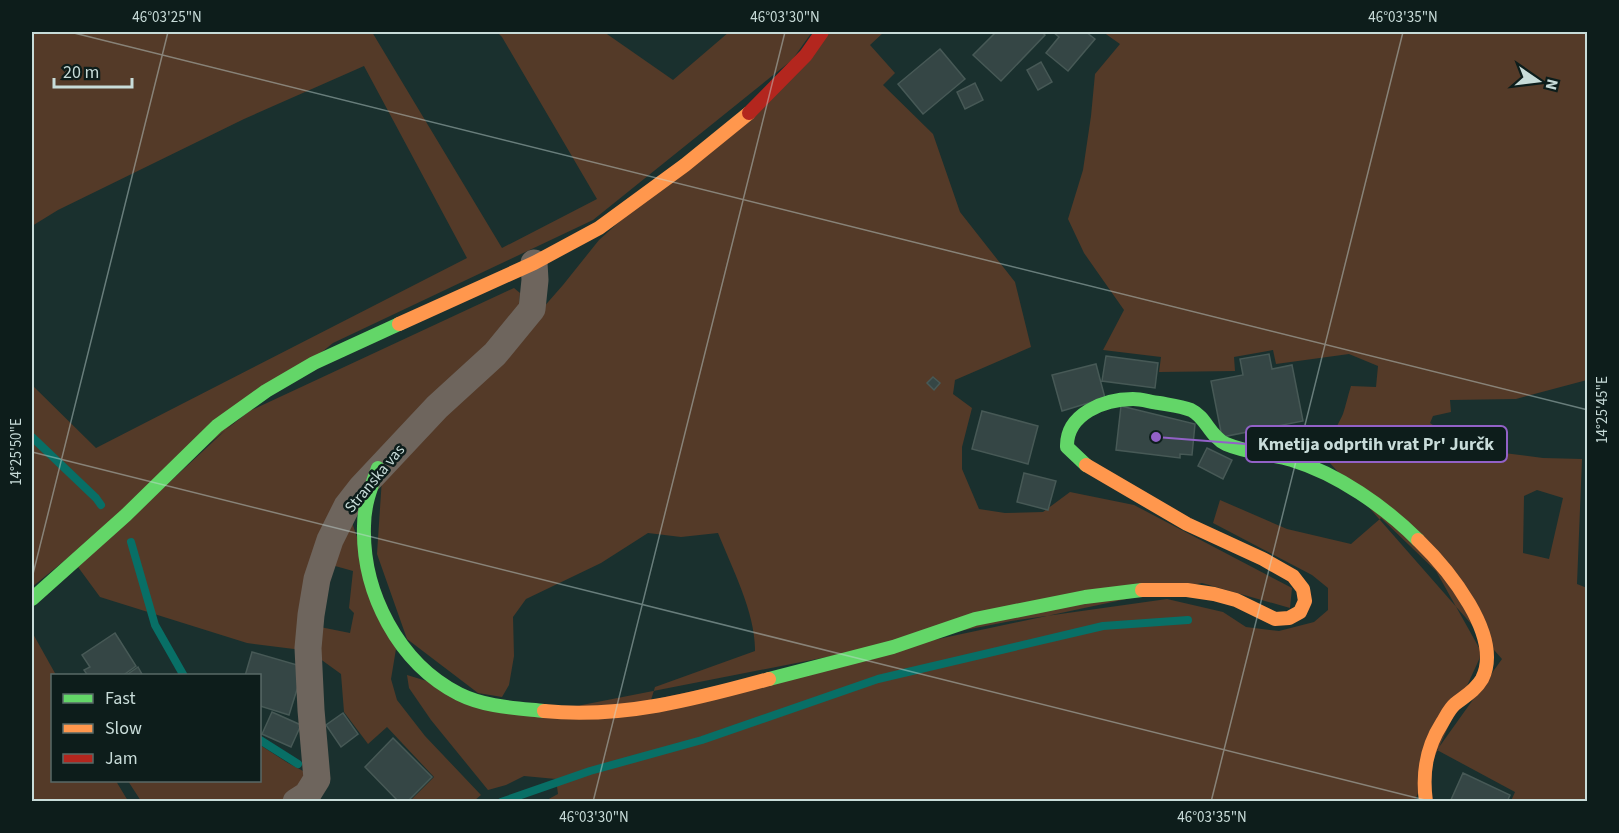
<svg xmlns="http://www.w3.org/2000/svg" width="1619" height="833" font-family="'Source Sans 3',sans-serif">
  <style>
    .green { fill: #543a28; fill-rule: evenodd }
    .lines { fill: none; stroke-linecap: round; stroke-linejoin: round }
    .stream { stroke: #086f66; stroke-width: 8 }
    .building { fill: #354645; stroke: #475956; stroke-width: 1.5 }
    .street { stroke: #6e655d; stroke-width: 27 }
    .fast { stroke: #63d668; stroke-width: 14 }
    .slow { stroke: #ff974d; stroke-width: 14 }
    .jam { stroke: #b3261e; stroke-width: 14 }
    .ticks { fill: none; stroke: #c8dcd9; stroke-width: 1.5; stroke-opacity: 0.45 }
    .labels { text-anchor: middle; stroke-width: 5; stroke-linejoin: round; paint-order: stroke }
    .street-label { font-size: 16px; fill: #c8dcd9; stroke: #0d1d1b }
    .leader { fill: none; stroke: #9261c7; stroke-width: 2 }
    .callout-dot { fill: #9261c7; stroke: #0d1d1b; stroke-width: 2 }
    .callout { fill: #0d1d1b; stroke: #9261c7; stroke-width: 2 }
    .callout-label { font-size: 18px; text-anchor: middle; font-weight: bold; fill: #c8dcd9 }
    .neatline { fill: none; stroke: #c8dcd9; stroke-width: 2 }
    .ticks-label { font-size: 15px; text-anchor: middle; fill: #c8dcd9 }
  </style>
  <rect width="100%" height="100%" fill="#1a302e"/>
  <path class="green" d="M32,32H372L502,248L597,199L502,37L497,32H604L673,80L729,32H812L792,60L593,220L333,343L32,587V385L96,448L467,258L364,66L244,119L58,210L32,226Z
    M831,32H884L870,45L895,73L883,85L933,134L960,212L1015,282L1031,347L955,380L953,394L972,408L962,447V469L979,509L1005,513L1043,512L1070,492L1134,505L1292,588L1290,608L1202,583L651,700L655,687L755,651C756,614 732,568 718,533L681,537L648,533L601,563L526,599L513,617L514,656L509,685L502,697L478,693L407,639L377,554L382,478L499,358L563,285L599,240Z
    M1103,32H1587V380L1516,399L1450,400L1451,412L1433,416L1430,423L1440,430L1496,452L1543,458L1582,459L1577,584L1587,588V801H1511L1515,792L1437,750L1502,659L1330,463C1323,445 1336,430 1343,414C1346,405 1348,395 1351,386L1376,387L1378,366L1349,354L1276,364L1273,350L1234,357L1235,371L1159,372L1161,357L1103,350L1124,310L1084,253L1068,219L1083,170L1091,116L1095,74L1120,44ZM1537,490L1563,498L1549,559L1523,553L1524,496Z
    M514,288L520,293L518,314L343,495L302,650L247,643L100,597L78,567L243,414Z
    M1220,500L1287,529L1351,544L1381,518L1436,571L1482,653L1414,802L545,801L558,794L556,779L524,776L506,785L488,790L431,720L409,688L407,675L536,714L1011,621L1167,599L1223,612L1246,627L1279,631L1314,622L1328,610V588L1312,575L1213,523Z
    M349,514L396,649L391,679L397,700L425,736L481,795L474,801H410L434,777L387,727L368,744L344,712L341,674L312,653L315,626L350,633L354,613L349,608L353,571L328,564Z
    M32,632L56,675L52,676V780L116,781L128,801H32Z
    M260,745L288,763L305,772L302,784L285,801H141L128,781L260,780Z"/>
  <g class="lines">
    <path class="stream" d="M32,437L96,498L101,505
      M131,542L155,625L184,676
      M260,740L298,764
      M501,802L590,771L702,740L878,679L1103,626L1188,620"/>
  </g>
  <path class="building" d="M996,32H1041L1045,35L1001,81L973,55Z
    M1053,32H1086L1095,39L1068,71L1046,53L1059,37Z
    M940,49L965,79L923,114L898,84Z
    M1041,62L1052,82L1038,90L1027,70Z
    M975,83L983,100L965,109L957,92Z
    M1269,354L1272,369L1292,365L1303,421L1222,437L1211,381L1243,375L1240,359Z
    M1106,356L1158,363L1155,388L1102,381Z
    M1096,364L1105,398L1062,411L1052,375Z
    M933,377L940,383L934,390L927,383Z
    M1121,406L1195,424L1192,455L1180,454V458L1116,450Z
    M982,411L1038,426L1028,464L972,449Z
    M1207,448L1232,460L1223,479L1198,466Z
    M1024,473L1056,481L1048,510L1017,502Z
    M115,633L136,666L122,676H88L84,670L90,667L82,655Z
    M252,652L304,667L289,715L260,706V676H245Z
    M138,667L143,676H125Z
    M272,712L301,725L291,747L262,734Z
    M343,713L358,734L341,747L326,725Z
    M393,738L432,777L407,802H399L365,767Z
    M1463,773L1510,795L1507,802H1450Z"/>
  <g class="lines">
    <path class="street" d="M296,802L307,795L317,779L311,710L308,648L311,615L317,579L330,540L347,506L361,488L437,407L495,354L532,309L535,280L534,263"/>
    <path class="fast" d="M1086,465L1067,447C1066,414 1104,399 1133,399C1142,399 1150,402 1159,403C1170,405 1181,406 1191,410C1206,417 1210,437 1226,444C1247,453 1270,454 1292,460C1338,474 1385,507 1418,540
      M378,468C371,487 364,505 364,526C362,592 398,663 459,694C485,707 515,708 544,711
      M32,599L126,515L217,426L266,391L314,363L399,324
      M769,679L893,647L975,619L1085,597L1142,590"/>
    <path class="slow" d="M399,324L534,263L599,228L685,165L749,113
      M1086,465L1187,524L1263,559L1293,576L1303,589L1305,601L1300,612L1289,618L1275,619L1236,600L1214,594L1187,590H1142
      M1418,540C1447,568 1504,636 1482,679C1475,691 1465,696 1455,704C1449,709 1446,717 1442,723C1426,748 1422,773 1426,802
      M544,711C621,719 696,699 769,679"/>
    <path class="jam" d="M749,113L806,55L822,32"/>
  </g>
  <path class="ticks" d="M70,32L1588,410M32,452L1433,802M32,578L168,32M593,802L785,32M1211,802L1403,32"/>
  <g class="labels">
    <g class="street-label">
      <text transform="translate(374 478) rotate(-50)" y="6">Stranska vas</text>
    </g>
  </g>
  <path class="leader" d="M1156 437L1246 444"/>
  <circle class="callout-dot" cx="1156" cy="437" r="6"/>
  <rect class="callout" x="1246" y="426" width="261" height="36" rx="6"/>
  <g class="callout-label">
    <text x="1376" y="450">Kmetija odprtih vrat Pr' Jurčk</text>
  </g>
  <rect width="1619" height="833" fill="none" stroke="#0d1d1b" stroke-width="66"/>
  <rect x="51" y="674" width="210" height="108" fill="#0d1d1b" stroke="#586967" stroke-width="1.5"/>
  <rect x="63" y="694" width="30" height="9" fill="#63d668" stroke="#586967" stroke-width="1.5"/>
  <text x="105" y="704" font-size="18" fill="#c8dcd9">Fast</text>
  <rect x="63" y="724" width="30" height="9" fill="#ff974d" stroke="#586967" stroke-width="1.5"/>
  <text x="105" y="734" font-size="18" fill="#c8dcd9">Slow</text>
  <rect x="63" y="754" width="30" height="9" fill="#b3261e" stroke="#586967" stroke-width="1.5"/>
  <text x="105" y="764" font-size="18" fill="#c8dcd9">Jam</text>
  <g transform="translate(1538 81) rotate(104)" stroke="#0d1d1b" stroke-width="4.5" paint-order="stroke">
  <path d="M0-4.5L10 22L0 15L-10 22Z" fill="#c8dcd9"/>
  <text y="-9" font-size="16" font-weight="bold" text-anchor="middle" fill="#c8dcd9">N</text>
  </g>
  <path d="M54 78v9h78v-9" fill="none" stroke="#c8dcd9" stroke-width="3"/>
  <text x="63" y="78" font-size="18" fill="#c8dcd9" stroke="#0d1d1b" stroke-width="4.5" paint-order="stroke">20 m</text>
  <rect x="33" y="33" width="1553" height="767" class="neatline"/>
  <g class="ticks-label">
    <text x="167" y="22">46°03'25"N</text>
    <text x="785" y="22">46°03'30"N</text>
    <text x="1403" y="22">46°03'35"N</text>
    <text transform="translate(1602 410) rotate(-90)" y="5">14°25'45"E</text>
    <text transform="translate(16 452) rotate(-90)" y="5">14°25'50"E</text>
    <text x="594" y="822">46°03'30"N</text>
    <text x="1212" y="822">46°03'35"N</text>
  </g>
</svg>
